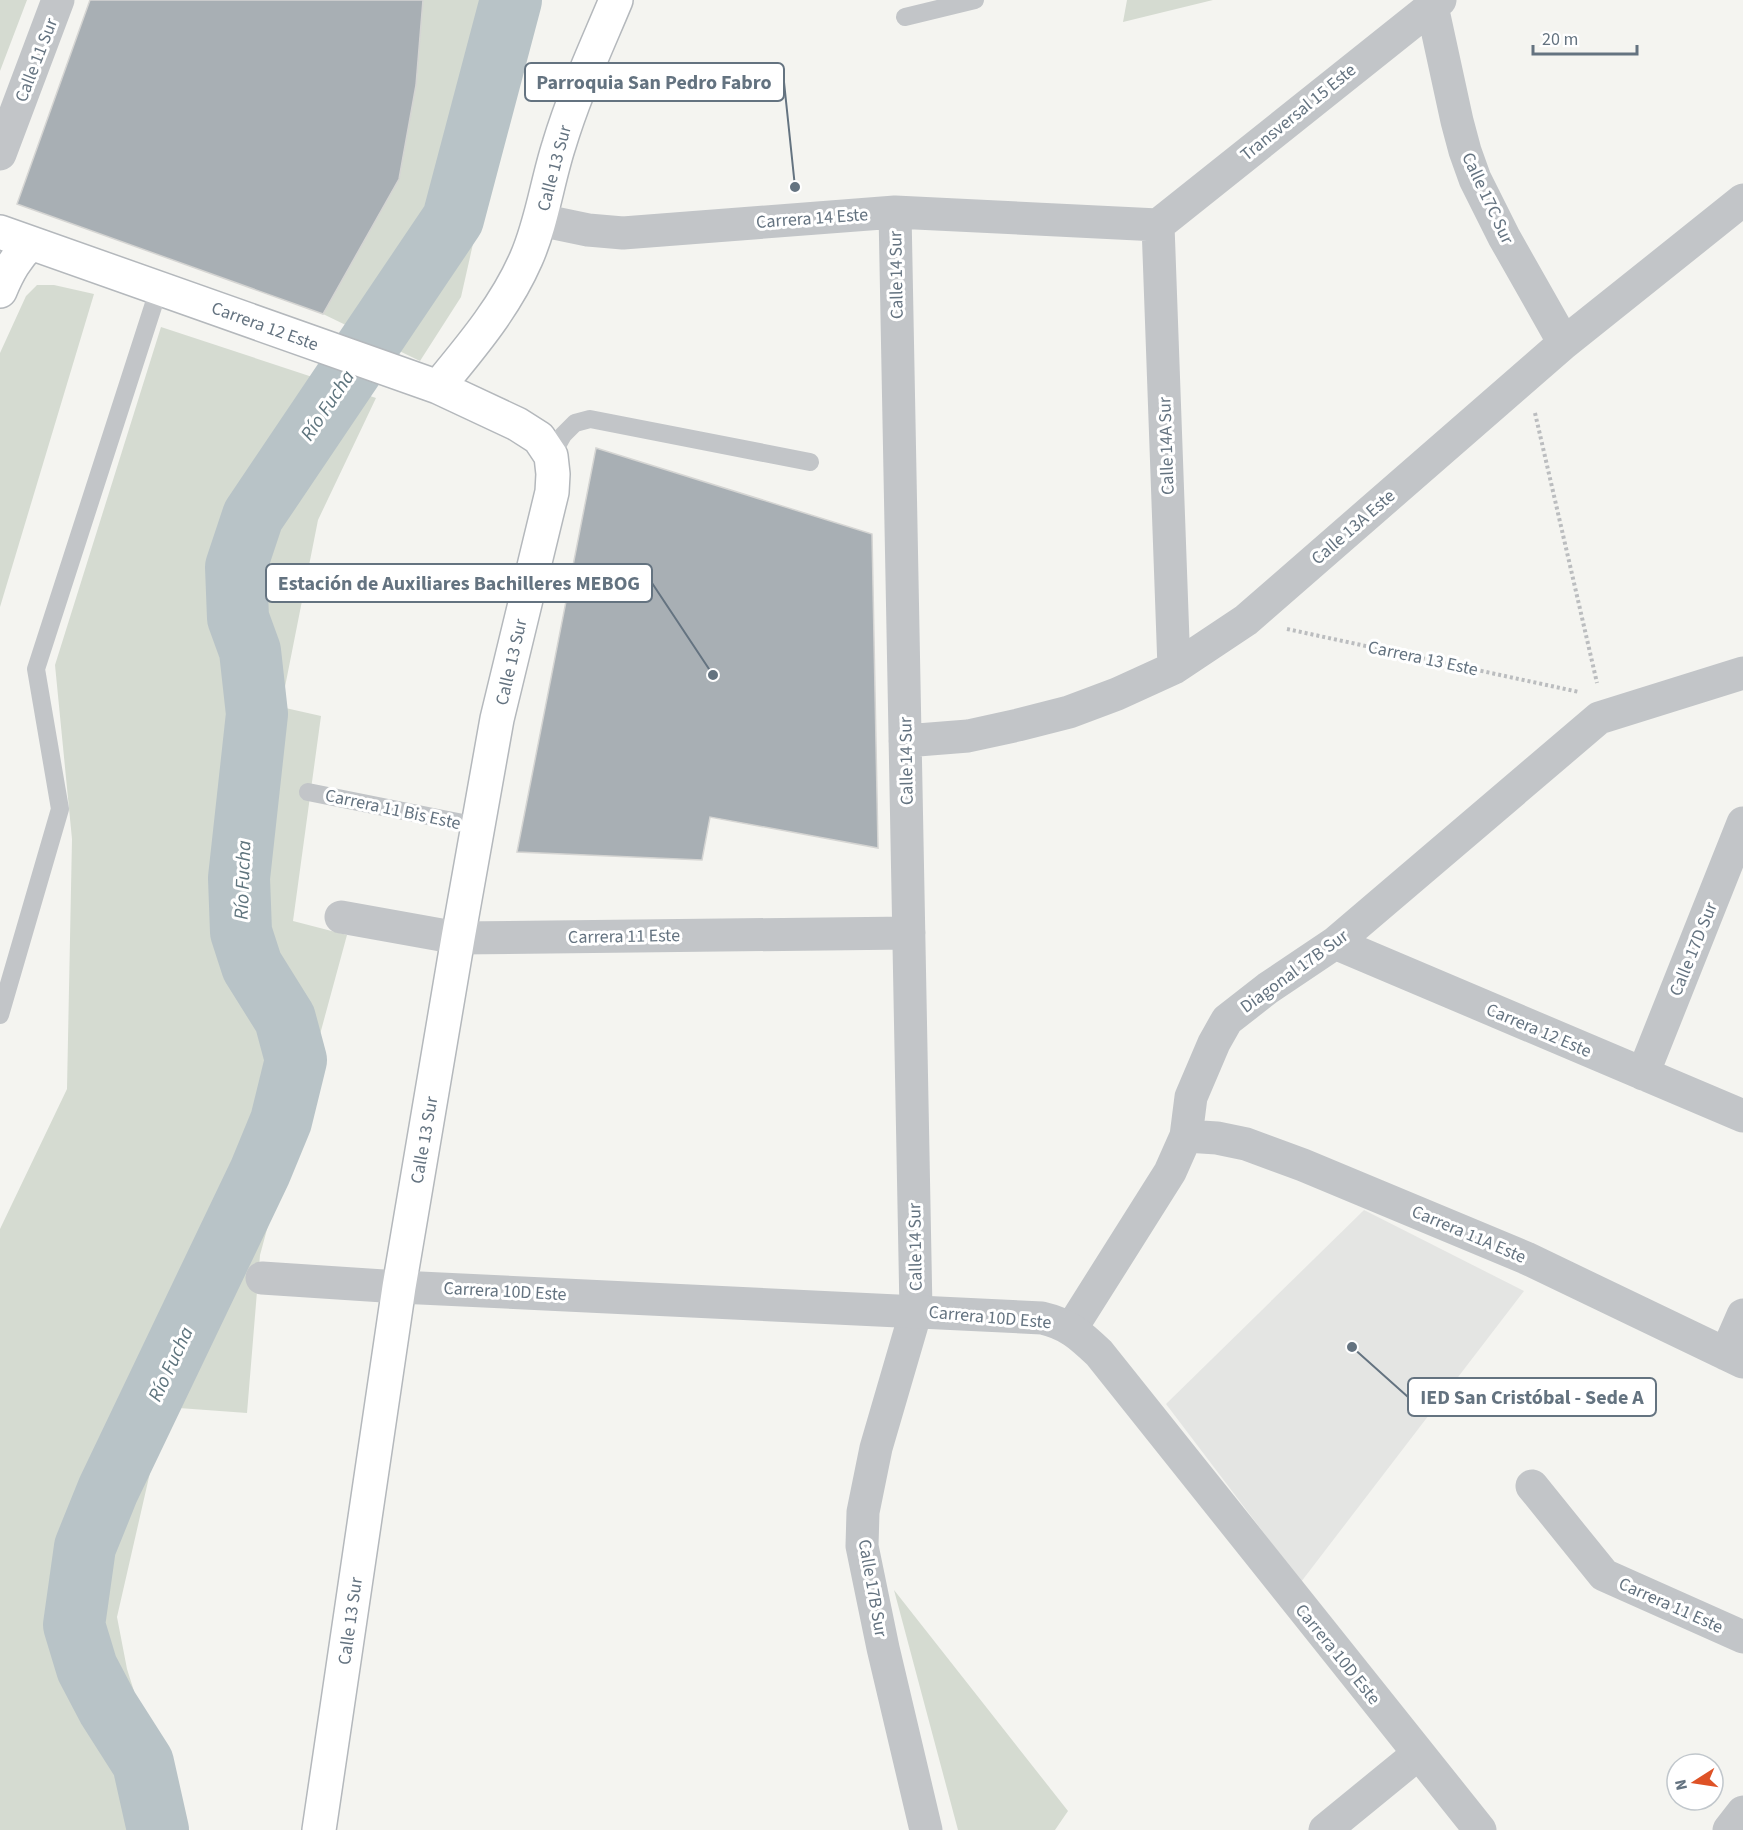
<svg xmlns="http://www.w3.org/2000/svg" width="1743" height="1830" font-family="'Source Sans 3',sans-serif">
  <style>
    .built { fill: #e4e5e3 }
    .green { fill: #d5dbd1 }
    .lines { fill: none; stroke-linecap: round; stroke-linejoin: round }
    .river { stroke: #b8c3c7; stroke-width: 62 }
    .building { fill: #a8afb4; stroke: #d5d5d3; stroke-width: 1.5 }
    .secondary-casing { stroke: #b4b8bc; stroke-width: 36 }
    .path { stroke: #bbbdbf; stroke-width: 4; stroke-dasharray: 3 3; stroke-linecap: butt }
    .service { stroke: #c2c5c8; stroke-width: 18 }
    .minor { stroke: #c2c5c8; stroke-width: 33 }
    .tertiary { stroke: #c2c5c8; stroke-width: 33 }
    .secondary { stroke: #fff; stroke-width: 33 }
    .labels { text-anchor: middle; stroke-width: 6; stroke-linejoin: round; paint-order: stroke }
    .street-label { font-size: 18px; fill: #647380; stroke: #fff }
    .water-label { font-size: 20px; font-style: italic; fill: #5f757e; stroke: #fff }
    .leader { fill: none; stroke: #647380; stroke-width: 2 }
    .callout-dot { fill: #647380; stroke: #fff; stroke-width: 2 }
    .callout { fill: #fff; stroke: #647380; stroke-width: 2 }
    .callout-label { font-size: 20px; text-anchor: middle; font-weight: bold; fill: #647380 }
  </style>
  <rect width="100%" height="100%" fill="#f4f4f0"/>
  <path class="built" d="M1364,1210L1524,1291L1301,1582L1166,1404Z"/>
  <path class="green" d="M0,0H27L0,71Z
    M423,0H528L461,297L420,361L323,314L399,179L416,85Z
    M1127,0H1213L1123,22Z
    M37,285H54L94,294L0,607V353L26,296Z
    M161,327L376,398L318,520L281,707L321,716L293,921L347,935L260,1255L247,1413L165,1407L117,1617L127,1669L178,1830H0V1229L67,1089L72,839L55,665Z
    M894,1590L1068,1811L1055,1830H958Z"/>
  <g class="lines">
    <path class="river" d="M158,1830L143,1763L108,1708L87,1668L74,1625L85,1547L108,1490L260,1172L281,1121L296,1060L285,1019L252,966L241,932L239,878L257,714L250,651L238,618L236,567L253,516L453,219L511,0"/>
  </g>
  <path class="building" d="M90,0H423L416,85L399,179L323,314L17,204Z
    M596,448L872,534L878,848L710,817L702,860L517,852Z"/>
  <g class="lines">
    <g class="secondary-casing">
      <path id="secondary" d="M0,232L438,387L517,424L539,438L551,456L553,474L552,492L497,719L458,938L399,1287L319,1830
        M0,291C8,272 16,257 31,243
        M438,387C471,347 505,307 526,259C542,223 547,182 559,145C574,95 596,48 616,0"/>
    </g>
    <path class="path" d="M1535,413L1597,683
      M1287,629L1579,692"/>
    <path class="service" d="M905,17L975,0
      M551,456L563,435L575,423L590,419L810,462
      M308,792L478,826
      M0,1015L60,809L36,669L159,288"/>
    <path class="minor" d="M1432,6L1457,121L1465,151L1475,179L1504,237L1564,343
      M895,212L916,1311L876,1448L863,1512L862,1546L883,1648L926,1830
      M540,220L588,230L623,233L895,212L1158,225
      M1158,225L1174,668
      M1158,225L1440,0
      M905,741L968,736L1018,725L1069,712L1117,694L1174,668L1246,620L1564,343L1743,200
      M341,917L458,938L909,933
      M1335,943L1743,1116
      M1643,1074L1743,823
      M1186,1136L1217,1138L1246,1144L1303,1165L1526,1258L1743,1362
      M262,1278L399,1287
      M1071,1329L1170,1172L1186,1136L1191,1097L1214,1043L1227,1020L1268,988L1335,943L1599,718L1743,673
      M1726,1354L1743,1315
      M1532,1486L1604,1575L1743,1637
      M1325,1830L1418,1754"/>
    <path class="tertiary" d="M0,154L58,0
      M399,1287L1042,1318C1068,1324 1080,1335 1099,1353L1480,1830
      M1729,1830L1743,1812"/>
    <use href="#secondary" class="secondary"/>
  </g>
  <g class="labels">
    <g class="street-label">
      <text transform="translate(36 60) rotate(-69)" y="6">Calle 11 Sur</text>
      <text transform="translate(1298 112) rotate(-39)" y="6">Transversal 15 Este</text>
      <text transform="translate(554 168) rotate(-75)" y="6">Calle 13 Sur</text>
      <text transform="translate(1488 198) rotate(65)" y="6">Calle 17C Sur</text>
      <text transform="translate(812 218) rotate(-4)" y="6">Carrera 14 Este</text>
      <text transform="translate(896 275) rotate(-91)" y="6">Calle 14 Sur</text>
      <text transform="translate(265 326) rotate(20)" y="6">Carrera 12 Este</text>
      <text transform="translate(1166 446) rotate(-92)" y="6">Calle 14A Sur</text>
      <text transform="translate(1353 527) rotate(-41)" y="6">Calle 13A Este</text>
      <text transform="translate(1423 658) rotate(12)" y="6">Carrera 13 Este</text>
      <text transform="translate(511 662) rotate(-77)" y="6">Calle 13 Sur</text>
      <text transform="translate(906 761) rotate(-91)" y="6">Calle 14 Sur</text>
      <text transform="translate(393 809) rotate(12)" y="6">Carrera 11 Bis Este</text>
      <text transform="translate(624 936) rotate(-1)" y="6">Carrera 11 Este</text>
      <text transform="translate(1693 949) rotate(-68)" y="6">Calle 17D Sur</text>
      <text transform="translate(1294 971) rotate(-36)" y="6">Diagonal 17B Sur</text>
      <text transform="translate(1539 1030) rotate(23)" y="6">Carrera 12 Este</text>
      <text transform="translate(424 1140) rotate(-80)" y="6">Calle 13 Sur</text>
      <text transform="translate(1469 1234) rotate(23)" y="6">Carrera 11A Este</text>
      <text transform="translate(915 1247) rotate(-91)" y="6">Calle 14 Sur</text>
      <text transform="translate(505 1291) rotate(3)" y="6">Carrera 10D Este</text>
      <text transform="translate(990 1317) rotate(5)" y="6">Carrera 10D Este</text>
      <text transform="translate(873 1588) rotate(80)" y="6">Calle 17B Sur</text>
      <text transform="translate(1671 1605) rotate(24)" y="6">Carrera 11 Este</text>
      <text transform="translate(350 1621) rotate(-82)" y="6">Calle 13 Sur</text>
      <text transform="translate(1338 1654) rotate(51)" y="6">Carrera 10D Este</text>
    </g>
    <g class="water-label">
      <text transform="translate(327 405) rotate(-56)" y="7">Río Fucha</text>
      <text transform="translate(242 880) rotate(-88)" y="7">Río Fucha</text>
      <text transform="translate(170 1364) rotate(-65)" y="7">Río Fucha</text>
    </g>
  </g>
  <path class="leader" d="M795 187L784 82M713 675L652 583M1352 1347L1408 1397"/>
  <g class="callout-dot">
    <circle cx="795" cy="187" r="6"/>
    <circle cx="713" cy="675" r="6"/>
    <circle cx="1352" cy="1347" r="6"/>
  </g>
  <g class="callout">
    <rect x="525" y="63" width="259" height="38" rx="6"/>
    <rect x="266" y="564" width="386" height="38" rx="6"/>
    <rect x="1408" y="1378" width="248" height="38" rx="6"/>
  </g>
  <g class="callout-label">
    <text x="654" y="89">Parroquia San Pedro Fabro</text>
    <text x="459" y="590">Estación de Auxiliares Bachilleres MEBOG</text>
    <text x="1532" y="1404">IED San Cristóbal - Sede A</text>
  </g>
  <g transform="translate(1695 1782) rotate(258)"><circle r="28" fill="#ffffff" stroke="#c1c7cc" stroke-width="1.5"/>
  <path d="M0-4.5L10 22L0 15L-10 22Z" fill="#de5226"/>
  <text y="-9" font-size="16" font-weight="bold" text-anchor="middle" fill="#647380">N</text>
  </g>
  <path d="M1533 45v9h104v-9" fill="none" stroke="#647380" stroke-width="3"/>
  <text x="1542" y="45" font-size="18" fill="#647380" stroke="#ffffff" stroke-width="4.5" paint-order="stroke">20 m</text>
</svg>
